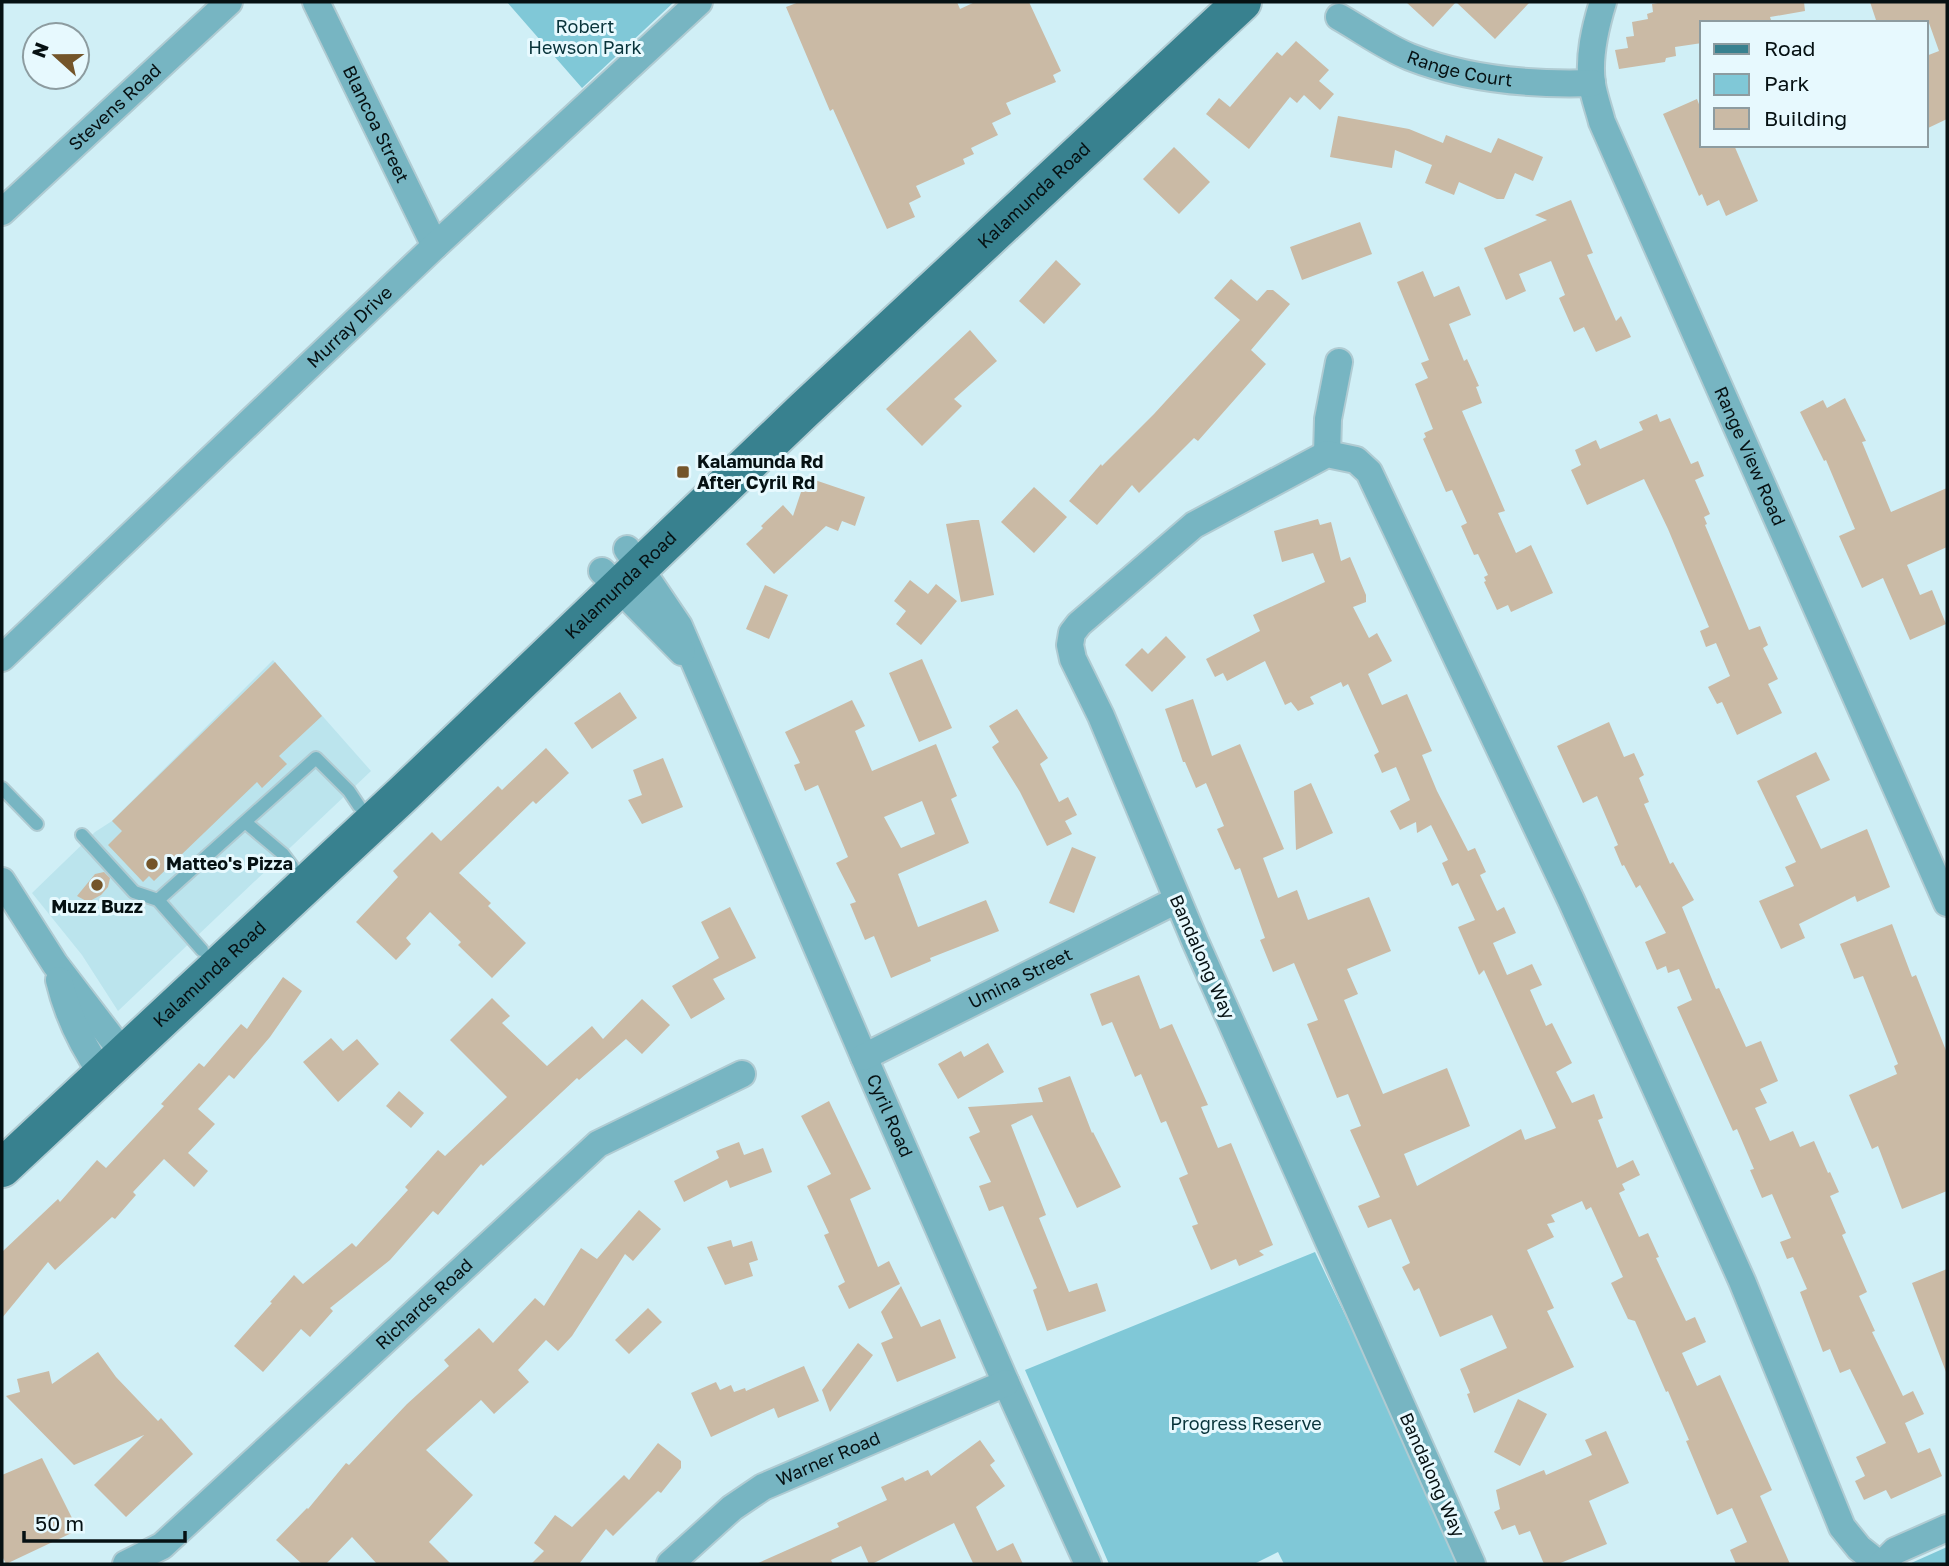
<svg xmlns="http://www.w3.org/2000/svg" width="1949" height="1566" font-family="'Golos Text',sans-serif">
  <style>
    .built { fill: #bbe4ed }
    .green { fill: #80c8d7 }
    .building { fill: #cabaa5; fill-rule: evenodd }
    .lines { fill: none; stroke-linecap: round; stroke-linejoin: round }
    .lane-casing { stroke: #b0cbd2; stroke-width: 16 }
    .street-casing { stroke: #b0cbd2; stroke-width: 30 }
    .primary-casing { stroke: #b0cbd2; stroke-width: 42 }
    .lane { stroke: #77b5c2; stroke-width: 12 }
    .street { stroke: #77b5c2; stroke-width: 26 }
    .primary { stroke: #38818f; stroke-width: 38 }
    .poi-dot { fill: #74552a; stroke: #e7f9fe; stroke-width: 2.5 }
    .labels { text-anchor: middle; stroke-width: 6; stroke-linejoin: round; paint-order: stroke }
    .park-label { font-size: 18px; fill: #08333a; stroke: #e7f9fe }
    .street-label { font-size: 18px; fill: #061113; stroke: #e7f9fe }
    .poi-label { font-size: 18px; font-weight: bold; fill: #061113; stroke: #e7f9fe; text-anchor: start }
  </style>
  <rect width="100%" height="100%" fill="#d0eff6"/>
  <path class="built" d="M273,660L371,771L118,1011L82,955L32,893L95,832L112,821Z"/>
  <path class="green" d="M507,2H674L582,88Z
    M1315,1252L1464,1564H1284L1278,1552L1254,1564H1109L1025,1370Z
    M1947,1547V1564H1909Z"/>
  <path class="building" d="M799,2H957L960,9L975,2H1029L1061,71L1053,75L1056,82L1006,103L1011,114L992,123L998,135L971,148L974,154L963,159L965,164L916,186L921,197L909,203L915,217L887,229L833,109L830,111L786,7Z
    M1406,2H1530L1495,39L1456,2L1433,27Z
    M1663,2H1804L1805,11L1770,17L1771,20L1757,23H1702V43L1675,47L1676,56L1666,58L1665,62L1619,69L1615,50L1628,48L1626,37L1634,36L1632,22L1648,19L1647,14L1653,12L1652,4Z
    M1870,2H1947V119L1926,129V56L1939,51L1929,23H1877Z
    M1296,41L1329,70L1319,81L1334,94L1320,110L1304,95L1297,103L1290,97L1249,149L1206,114L1219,98L1230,107L1277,52L1282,56Z
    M1697,99L1702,112V145H1734L1758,201L1726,216L1719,200L1707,206L1702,194L1699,196L1663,114Z
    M1338,116L1409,129L1443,143L1446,135L1491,153L1498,138L1543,157L1533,181L1515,173L1504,199H1497L1459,182L1454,195L1425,183L1432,165L1395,150L1392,168L1330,157Z
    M1174,147L1210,182L1179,214L1143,179Z
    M1571,200L1593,253L1587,255L1616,321L1621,316L1631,337L1596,352L1584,327L1574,332L1559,298L1565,295L1551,261L1519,274L1526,291L1506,300L1484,248L1547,220L1535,215Z
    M1360,222L1372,254L1302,280L1290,247Z
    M1056,260L1081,284L1044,324L1019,301Z
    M1423,271L1434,297L1459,286L1471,315L1449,324L1464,361L1467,359L1479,386L1476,387L1482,403L1462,411L1505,511L1498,513L1516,553L1531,545L1553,593L1511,612L1508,605L1497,610L1484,582L1486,581L1484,577L1488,575L1478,554L1474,555L1461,526L1467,523L1452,490L1446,492L1423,439L1426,437L1424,433L1433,429L1415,384L1428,378L1421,363L1429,360L1397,282Z
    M1231,279L1257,301L1267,290H1273L1290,304L1251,350L1266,364L1198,441L1194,438L1139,493L1132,485L1097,525L1069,501L1101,464L1102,466L1154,414L1240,320L1214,298Z
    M970,330L997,361L954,399L962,406L922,446L886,409Z
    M1845,398L1866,441L1862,442L1891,512L1947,488V547L1907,565L1920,595L1932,590L1946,624L1910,640L1883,578L1862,588L1839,536L1855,529L1826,460L1824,461L1800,412L1823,400L1827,408Z
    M1657,414L1660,422L1670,418L1691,464L1698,461L1704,476L1695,480L1710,514L1704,517L1707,524L1705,525L1749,630L1760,626L1768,645L1763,648L1778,679L1768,684L1782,713L1737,735L1722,702L1717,704L1708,687L1730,676L1716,643L1706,647L1700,631L1709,627L1668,529L1644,479L1587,505L1571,470L1581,465L1575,450L1596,440L1600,449L1643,430L1639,422Z
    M806,477L865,497L855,526L842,521L838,531L826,526L774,574L746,544L763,528L761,526L783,505L793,516Z
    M1034,487L1067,517L1034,553L1001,522Z
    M1318,519L1320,525L1331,522L1341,561L1350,557L1366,595V602L1353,607L1369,638L1377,633L1392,661L1368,674L1382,705L1407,694L1432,751L1422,755L1437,791L1468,851L1475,848L1486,872L1480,875L1497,911L1504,907L1516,933L1493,943L1507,975L1532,964L1542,985L1530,990L1546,1026L1552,1023L1572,1063L1556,1072L1572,1103L1594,1094L1603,1118L1598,1120L1617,1168L1633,1160L1640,1175L1622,1184L1625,1190L1619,1193L1639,1237L1648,1233L1659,1257L1656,1258L1686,1321L1695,1317L1706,1342L1682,1353L1697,1386L1720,1375L1772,1490L1760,1496L1790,1564H1736L1730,1550L1747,1542L1732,1508L1717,1515L1686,1441L1689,1440L1668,1391L1666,1392L1635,1321L1628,1319L1611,1283L1623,1277L1591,1207L1586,1210L1582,1201L1551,1215L1555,1222L1547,1224L1554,1237L1527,1250L1554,1308L1547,1311L1574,1367L1474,1413L1467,1394L1470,1393L1460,1369L1507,1348L1492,1315L1440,1337L1419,1288L1414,1291L1402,1267L1410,1263L1391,1219L1368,1228L1358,1206L1380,1197L1350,1130L1361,1126L1348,1094L1337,1098L1327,1073L1307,1024L1318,1020L1294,963L1273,972L1260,940L1265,938L1240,868L1235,870L1217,829L1224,826L1206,783L1196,788L1185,762H1183L1165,709L1193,699L1212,756L1240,744L1284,849L1263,858L1278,898L1297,890L1308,920L1369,897L1391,951L1347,969L1358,994L1344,1000L1383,1094L1447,1068L1470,1126L1404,1154L1417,1186L1521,1129L1525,1140L1556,1128L1484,970L1479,975L1458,927L1475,920L1458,883L1452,886L1442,863L1448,860L1431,825L1417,833L1416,822L1400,830L1390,811L1410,800L1396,767L1382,773L1374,755L1379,752L1348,684L1343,687L1341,682L1310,697L1314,704L1298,711L1291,702L1285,705L1265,661L1227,681L1223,673L1215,677L1206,659L1260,631L1253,615L1325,582L1313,553L1282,562L1274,531Z
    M972,520H979L994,595L961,602L946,524Z
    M910,580L928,594L936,584L957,601L921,645L896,624L906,611L894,601Z
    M765,585L788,595L769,639L746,629Z
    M1166,636L1186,657L1152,692L1125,665L1142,648L1148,654Z
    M922,659L952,728L919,742L889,673Z
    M275,662L322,716L279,756L287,764L262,788L257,782L154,881L149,876L143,882L108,845L122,831L112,821Z
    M620,692L637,718L592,749L574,723Z
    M852,700L865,726L855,731L872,771L936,744L957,796L951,799L969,843L898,874L918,927L986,900L999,931L930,958L931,961L891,978L874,936L865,940L850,904L856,902L836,863L848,857L818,785L805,791L794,765L800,763L785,732ZM922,801L935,834L901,848L884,817Z
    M1017,709L1048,758L1040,764L1059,802L1068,797L1077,815L1065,821L1072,834L1047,846L1020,792L992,747L999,742L989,726Z
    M1609,722L1624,757L1634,753L1644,775L1639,778L1649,802L1644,804L1670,864L1673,862L1694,900L1682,907L1716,989L1719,988L1746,1047L1761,1041L1778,1081L1760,1089L1767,1103L1755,1108L1770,1141L1793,1131L1800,1147L1814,1141L1828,1173L1830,1172L1839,1192L1830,1196L1846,1233L1842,1235L1867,1292L1859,1296L1875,1331L1872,1332L1903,1396L1913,1391L1924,1414L1905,1423L1918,1453L1930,1448L1942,1476L1891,1499L1886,1490L1864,1500L1855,1481L1865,1476L1856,1457L1886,1443L1850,1369L1840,1373L1830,1349L1823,1352L1800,1292L1807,1289L1793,1257L1787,1259L1780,1242L1791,1238L1772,1194L1762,1198L1750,1170L1754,1169L1737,1129L1733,1131L1677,1007L1692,1000L1679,969L1668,973L1666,966L1657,970L1645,942L1666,933L1640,885L1636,888L1624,865L1622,866L1614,847L1618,845L1597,796L1583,803L1557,746Z
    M546,748L569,773L536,804L533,801L459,873L491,903L488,906L526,943L492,978L458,945L461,942L430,912L406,938L411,944L396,960L356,922L398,877L393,871L432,832L441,841L498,786L502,790Z
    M1816,752L1830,780L1796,796L1821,849L1867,829L1890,887L1857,902L1855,896L1799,924L1805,938L1781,949L1759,901L1794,886L1785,867L1796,862L1757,781Z
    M663,758L683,807L642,824L628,800L642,795L633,770Z
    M1311,783L1333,833L1296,850L1294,791Z
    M1072,847L1096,857L1074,913L1049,903Z
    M104,872L110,878L108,887L101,895L88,902L77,896L95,874Z
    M730,907L756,958L713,979L725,999L691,1019L672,986L719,958L701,922Z
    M1892,924L1912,977L1916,975L1947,1053V1191L1902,1209L1878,1146L1872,1149L1849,1095L1897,1074L1894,1066L1898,1064L1863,976L1854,979L1840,944Z
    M1139,975L1160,1029L1172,1024L1208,1105L1201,1107L1218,1148L1231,1143L1273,1245L1259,1251L1264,1255L1239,1266L1236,1259L1211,1270L1192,1226L1198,1224L1179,1178L1188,1174L1166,1121L1161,1123L1141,1074L1135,1077L1112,1022L1102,1026L1090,994Z
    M283,977L302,991L270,1037L234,1079L229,1075L198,1109L215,1124L188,1153L208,1171L194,1187L164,1159L133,1192L136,1195L115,1219L112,1217L55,1270L48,1262L2,1318V1252L58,1199L60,1202L97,1160L106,1168L164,1106L161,1104L199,1063L204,1067L241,1024L247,1029Z
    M492,998L510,1016L502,1023L547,1066L592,1026L603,1039L642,999L670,1025L642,1054L626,1039L579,1080L577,1078L483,1166L481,1164L438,1215L433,1211L390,1260L330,1308L333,1311L310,1337L301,1329L263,1372L234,1346L272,1303L270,1302L294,1275L303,1284L352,1243L356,1247L408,1190L405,1187L438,1150L445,1156L507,1097L450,1040Z
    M331,1038L343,1051L357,1039L379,1064L338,1102L303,1062Z
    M988,1043L1004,1072L958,1099L938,1064L961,1051L964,1057Z
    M1070,1076L1092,1133L1093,1132L1121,1187L1077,1208L1032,1115L1011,1125L1046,1215L1039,1218L1069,1292L1097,1283L1106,1311L1047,1331L1033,1290L1037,1288L1003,1206L989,1211L979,1186L991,1182L969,1137L980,1132L968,1107L1043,1102L1038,1088Z
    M399,1091L424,1113L411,1128L386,1106Z
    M829,1101L871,1189L850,1199L878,1267L889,1261L900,1284L849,1309L838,1286L845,1282L824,1235L829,1233L807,1186L831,1174L801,1116Z
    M739,1142L744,1155L763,1148L772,1172L730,1188L727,1180L684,1202L674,1181L719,1158L716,1151Z
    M639,1210L661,1229L633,1261L625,1254L572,1336L558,1351L546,1340L518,1370L529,1382L494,1414L481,1400L426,1450L473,1495L429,1542L451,1564H377L352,1537L326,1564H302L276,1540L307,1508L308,1509L346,1463L349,1465L407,1404L449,1366L444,1360L479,1328L493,1343L535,1298L544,1306L581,1248L597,1259Z
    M731,1240L733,1247L752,1241L758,1260L749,1263L753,1276L725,1285L707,1247Z
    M1947,1269V1371L1946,1372L1912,1283Z
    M901,1286L921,1327L940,1319L956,1358L897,1382L881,1343L893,1338L881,1312Z
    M648,1308L662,1322L629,1354L615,1340Z
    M858,1343L873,1355L830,1412L822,1390Z
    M98,1352L116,1377L158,1421L161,1418L193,1454L126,1517L94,1485L144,1435L74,1465L6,1396L20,1392L17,1379L49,1371L52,1384Z
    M804,1366L819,1401L778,1418L774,1408L711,1437L691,1393L716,1382L720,1390L731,1385L734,1392L745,1388L746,1391Z
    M1518,1399L1547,1414L1520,1466L1494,1452Z
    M1606,1431L1629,1483L1589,1501L1607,1544L1558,1564H1544L1530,1531L1519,1535L1515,1525L1502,1530L1494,1512L1500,1509L1496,1490L1544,1470L1546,1475L1592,1455L1585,1440Z
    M980,1440L995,1461L990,1465L1005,1486L976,1507L997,1551L1013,1543L1023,1564H970L973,1563L954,1523L872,1564H869L861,1546L831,1560L833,1564H756L839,1527L837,1523L887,1500L881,1487L903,1477L905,1481L928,1470L931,1476Z
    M658,1443L681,1461V1468L661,1493L658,1491L613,1536L606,1529L579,1564H531L544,1551L534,1543L555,1515L572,1527L624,1475L629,1480Z
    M42,1458L78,1530L6,1564L2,1556V1475Z"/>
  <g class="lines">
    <g class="lane-casing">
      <path id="lane" d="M2,788L37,824
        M245,822L283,854L292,866
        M82,835L134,892L158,900
        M202,950L158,900L316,758L349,791L359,806"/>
    </g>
    <g class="street-casing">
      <g id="street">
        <path id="s1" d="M316,2L435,246"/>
        <path id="s2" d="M1603,2C1595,28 1588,57 1592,84C1594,97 1599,110 1602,122L1947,903"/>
        <path id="s3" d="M1339,17C1362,30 1385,47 1410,57C1466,79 1532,85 1592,83"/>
        <path id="s4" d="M2,212L229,2"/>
        <path d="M1327,454L1328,419L1339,362"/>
        <path id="s5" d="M627,549L679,626L870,1071L1006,1383L1088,1564"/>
        <path d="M602,571L682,652"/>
        <path id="s6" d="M2,658L435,246L699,2"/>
        <path d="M2,881L55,964L123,1053"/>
        <path d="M59,980C67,1014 82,1045 102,1074"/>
        <path id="s7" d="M864,1057L1177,900"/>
        <path id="s8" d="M126,1564L162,1546L598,1144L742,1074"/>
        <path id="s9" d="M670,1564L732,1508L763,1487L1006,1383"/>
        <path d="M1472,1564L1195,941L1101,716L1073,659L1070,645L1072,633L1079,624L1194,525L1327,454L1356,460L1369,472L1571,900L1742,1281L1842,1527L1859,1548L1879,1564"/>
        <path d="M1882,1564L1895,1551L1947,1528"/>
      </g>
    </g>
    <g class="primary-casing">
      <g id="primary">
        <path id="s10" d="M2,1168L402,795L804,410L1242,2"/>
      </g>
    </g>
    <use href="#lane" class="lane"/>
    <use href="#street" class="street"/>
    <use href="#primary" class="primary"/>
  </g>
  <g class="poi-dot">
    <rect x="676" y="465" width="14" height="14" rx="3.5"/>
    <circle cx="152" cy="864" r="7"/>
    <circle cx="97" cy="885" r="7"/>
  </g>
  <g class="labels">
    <g class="park-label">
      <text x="585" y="33">Robert<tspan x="585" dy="21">Hewson Park</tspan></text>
      <text x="1246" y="1430">Progress Reserve</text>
    </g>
    <g class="street-label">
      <text dy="6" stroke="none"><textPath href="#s3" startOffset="133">Range Court</textPath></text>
      <text dy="6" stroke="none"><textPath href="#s4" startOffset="154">Stevens Road</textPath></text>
      <text dy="6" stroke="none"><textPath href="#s1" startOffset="136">Blancoa Street</textPath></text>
      <text dy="6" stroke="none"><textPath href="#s10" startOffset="1418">Kalamunda Road</textPath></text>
      <text dy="6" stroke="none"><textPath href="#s6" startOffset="480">Murray Drive</textPath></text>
      <text dy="6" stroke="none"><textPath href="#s2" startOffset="488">Range View Road</textPath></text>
      <text dy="6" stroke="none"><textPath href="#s10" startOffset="850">Kalamunda Road</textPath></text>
      <text transform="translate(1202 957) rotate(66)" y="6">Bandalong Way</text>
      <text dy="6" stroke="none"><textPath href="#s10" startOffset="284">Kalamunda Road</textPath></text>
      <text dy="6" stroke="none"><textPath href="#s7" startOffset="175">Umina Street</textPath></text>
      <text dy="6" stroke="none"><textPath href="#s5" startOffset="626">Cyril Road</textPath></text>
      <text dy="6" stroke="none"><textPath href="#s8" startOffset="397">Richards Road</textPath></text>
      <text dy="6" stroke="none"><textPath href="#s9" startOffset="192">Warner Road</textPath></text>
      <text transform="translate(1432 1475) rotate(66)" y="6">Bandalong Way</text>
    </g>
    <g class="poi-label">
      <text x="697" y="468">Kalamunda Rd<tspan x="697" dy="21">After Cyril Rd</tspan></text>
      <text x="166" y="870">Matteo's Pizza</text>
      <text x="97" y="913" text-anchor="middle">Muzz Buzz</text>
    </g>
  </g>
  <rect width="1949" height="1566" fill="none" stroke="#061113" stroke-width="7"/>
  <rect x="1700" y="21" width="228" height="126" fill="#e7f9fe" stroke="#8d9ca0" stroke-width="2"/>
  <rect x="1714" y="44" width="35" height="10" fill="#38818f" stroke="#8d9ca0" stroke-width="2"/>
  <text x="1764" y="56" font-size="21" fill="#061113">Road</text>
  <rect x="1714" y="74" width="35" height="21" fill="#80c8d7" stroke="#8d9ca0" stroke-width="2"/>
  <text x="1764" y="91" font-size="21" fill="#061113">Park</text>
  <rect x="1714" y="108" width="35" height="21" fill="#cabaa5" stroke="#8d9ca0" stroke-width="2"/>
  <text x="1764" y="126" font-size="21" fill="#061113">Building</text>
  <g transform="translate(56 56) rotate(291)"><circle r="33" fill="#e7f9fe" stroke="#8d9ca0" stroke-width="2"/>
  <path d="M0-5L12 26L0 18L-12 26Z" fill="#74552a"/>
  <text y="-10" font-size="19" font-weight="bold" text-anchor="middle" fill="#061113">N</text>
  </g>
  <path d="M24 1531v10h161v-10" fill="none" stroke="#061113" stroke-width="3.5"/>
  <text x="35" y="1531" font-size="21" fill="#061113" stroke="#e7f9fe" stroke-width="5" paint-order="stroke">50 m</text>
</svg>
